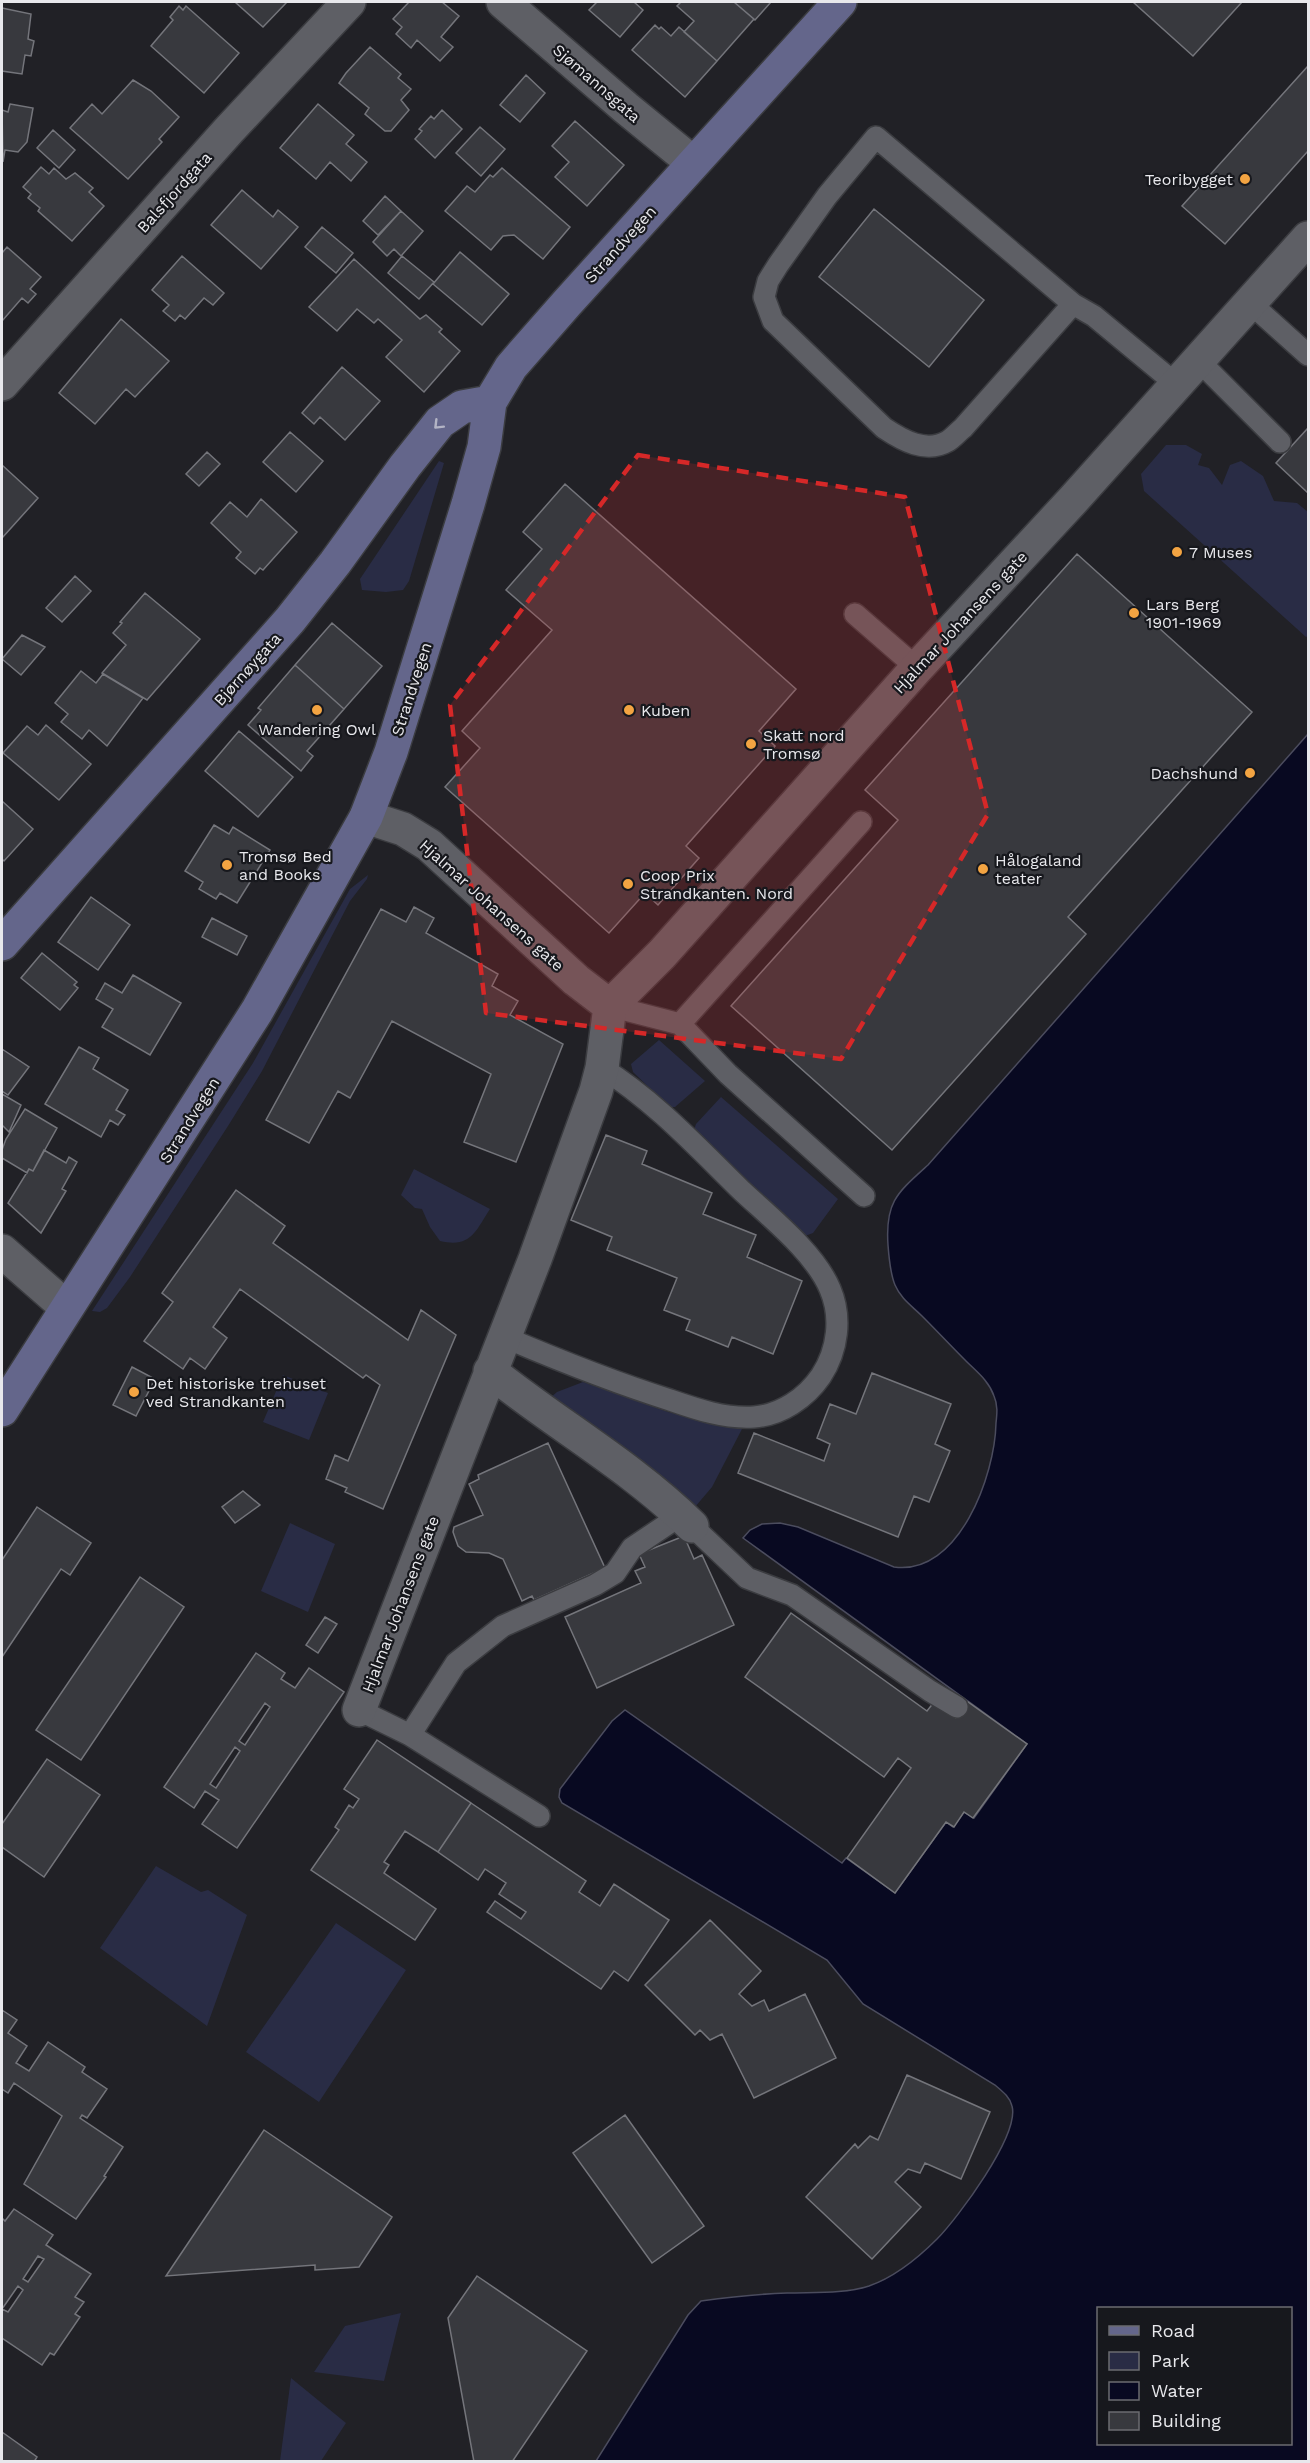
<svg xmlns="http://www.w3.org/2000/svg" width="1310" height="2463" font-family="'Work Sans',sans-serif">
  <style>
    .green { fill: #292c45 }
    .water { fill: #080921; stroke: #4b4c5e; stroke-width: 1.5; fill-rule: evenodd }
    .building { fill: #38393e; stroke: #74757b; stroke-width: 1.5; fill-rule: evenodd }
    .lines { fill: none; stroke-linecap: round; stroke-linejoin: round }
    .lane-casing { stroke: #3b3c40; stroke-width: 24 }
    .street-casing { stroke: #3b3c40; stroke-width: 36 }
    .secondary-casing { stroke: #3b3c40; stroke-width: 36 }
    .lane { stroke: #5e5f65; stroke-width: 21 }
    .street { stroke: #5e5f65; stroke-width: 33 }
    .secondary { stroke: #64668b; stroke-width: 33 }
    .oneway { stroke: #b3b4c5 }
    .marked { fill: #d62828; fill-opacity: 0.2; stroke: #d62828; stroke-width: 4.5; stroke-dasharray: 12 8; stroke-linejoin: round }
    .poi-dot { fill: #f3a442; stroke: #17181d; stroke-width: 2 }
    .labels { text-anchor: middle; stroke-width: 4.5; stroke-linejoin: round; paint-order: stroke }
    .street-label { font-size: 16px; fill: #e8e8ec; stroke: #17181d }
    .poi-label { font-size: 16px; fill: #e8e8ec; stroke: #17181d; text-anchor: start }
  </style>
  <rect width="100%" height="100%" fill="#212126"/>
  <path class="green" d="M1166,445H1186L1202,454L1198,465L1209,468L1222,485L1230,465L1241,461L1263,476L1274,501L1297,503L1308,512V636L1306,637L1144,491L1141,474Z
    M439,461L444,463L409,581L403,590L386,592L362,590L360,579Z
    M368,875L367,879L350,901L262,1071L228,1126L130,1277L107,1308L100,1312L92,1311L253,1063L350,889Z
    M659,1040L705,1081L675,1107H669L633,1072L631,1064Z
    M721,1097L838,1199L813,1233L805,1236L694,1130L696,1124Z
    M414,1169L490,1209C475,1232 471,1248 440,1241L430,1227L422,1209L415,1208L401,1195Z
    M283,1375L328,1393L309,1440L263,1422Z
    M583,1382L668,1412L742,1429L712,1487L695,1507L550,1398L557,1392Z
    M290,1523L335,1544L308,1612L261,1591Z
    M156,1866L201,1892L208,1890L247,1915L207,2026L100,1948Z
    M336,1923L406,1970L319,2102L246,2052Z
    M401,2313L384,2381L314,2372L345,2326Z
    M291,2378L346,2423L321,2461H280Z"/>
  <path class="water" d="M1308,734V2461H596L688,2315L701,2301C730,2297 758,2294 787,2293C814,2292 844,2294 869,2286C895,2277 918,2258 937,2239C957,2219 1020,2135 1012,2106C1010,2097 1002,2091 995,2085L863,2004L827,1960L562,1803L559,1797L560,1789L612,1721L625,1710L842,1863L846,1858L895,1893L946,1822L953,1827L964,1812L974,1818L1027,1744L743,1538L750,1530L762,1524L780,1523L798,1527L894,1567C959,1576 995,1475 996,1423C997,1414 998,1405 994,1396C989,1381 977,1372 966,1361C951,1346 937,1331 922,1316C912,1306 901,1299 895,1285C890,1273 889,1258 888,1245C885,1202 897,1193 928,1165ZM1098,2308H1290V2444H1098Z"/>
  <path class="building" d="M235,2H287L263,27Z
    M409,2H442L459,16L441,37L453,47L440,61L417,40L411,48L396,34L402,27L393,19Z
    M597,2H634L643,10L620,37L589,10Z
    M681,2H734L754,19L717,61L684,32L694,21L677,6Z
    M734,2H771L755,20Z
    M1133,2H1242L1193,56Z
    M179,6L183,10L186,6L239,53L204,93L151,46L173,20L170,17Z
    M2,8L31,14L28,39L34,41L31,56L25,55L22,74L2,71Z
    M655,25L659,29L661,27L671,36L679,27L717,61L685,97L632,50Z
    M370,47L401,74L398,78L411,89L401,100L409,110L391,131H385L365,114L369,108L339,83L346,73Z
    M1308,66V151L1225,244L1182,206Z
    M526,75L545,93L520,122L500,105Z
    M133,80L151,91L179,117L159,139L162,142L128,179L70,128L92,104L102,114Z
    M10,104L33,108L27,142L18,152L5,150L3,162L2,110L8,112Z
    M318,104L354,135L346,144L367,162L351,181L330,162L316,179L280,148Z
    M442,110L462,129L435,158L415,139L422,131L419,129L431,116L434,119Z
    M575,121L624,165L587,206L555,177L569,162L552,146Z
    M480,127L505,149L481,176L456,153Z
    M53,130L75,150L59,168L37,148Z
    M41,167L49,174L54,168L66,179L75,173L93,188L89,192L104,206L72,241L38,211L40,208L28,198L31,194L23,187Z
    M502,168L570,227L543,259L514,235L503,236L491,250L445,211L467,186L475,192L490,175L493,177Z
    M242,190L273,217L278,210L298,227L261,269L211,225Z
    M385,196L401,211L378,235L363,221Z
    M874,209L984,300L929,367L819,277Z
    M401,211L423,231L401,256L394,249L387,256L373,242Z
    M322,227L353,253L336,273L305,247Z
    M7,247L41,277L30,289L36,294L28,303L22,298L2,321V253Z
    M460,252L509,294L482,325L433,284Z
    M182,256L224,293L213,305L204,298L185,319L180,315L175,321L163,311L169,305L152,290Z
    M402,256L434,282L419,299L388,273Z
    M354,259L420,319L426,315L442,329L439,332L460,351L424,392L386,357L402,340L378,319L374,323L357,309L337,331L309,307Z
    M121,319L169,361L135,397L126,389L95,424L59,393Z
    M342,367L380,401L345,440L320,417L314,424L302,413Z
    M1308,428V493L1276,463Z
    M290,432L323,461L296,492L263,462Z
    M207,452L220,464L199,486L186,474Z
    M2,465L38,498L2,538Z
    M565,484L796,689L759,731L775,746L686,846L699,858L658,905L645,893L609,933L445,787L480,748L462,731L552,630L506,590L542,549L523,532Z
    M261,499L297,532L263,570L260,568L255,574L236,558L241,552L211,523L230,502L247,517Z
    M1077,554L1252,712L1068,917L1086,934L892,1150L731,1006L898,820L865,790Z
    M75,576L91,591L62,622L46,608Z
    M145,593L200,639L147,700L102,673L126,645L113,633L122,623L120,622Z
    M332,623L382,666L344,709L295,665Z
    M22,635L45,647L21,675L2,659Z
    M295,665L344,709L307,751L313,756L301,771L248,725L261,710L258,708Z
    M81,671L96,683L103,674L143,698L107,746L89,730L82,739L61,722L68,714L55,703Z
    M46,725L91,764L59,800L3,753L27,726L38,735Z
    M239,731L293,777L258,817L205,771Z
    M2,801L33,829L4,861L2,859Z
    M214,825L229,834L233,827L270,850L237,903L220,893L216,899L199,889L203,882L185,871Z
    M91,897L130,925L98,970L58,942Z
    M414,907L434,918L426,933L498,974L492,986L518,1001L510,1015L563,1044L516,1162L464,1142L491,1074L392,1021L350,1098L338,1091L309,1143L266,1120L381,909L406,922Z
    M212,918L247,936L237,955L202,937Z
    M42,953L77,982L74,985L78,988L60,1010L21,978Z
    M133,975L181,1003L150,1055L102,1027L113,1009L96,999L105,983L122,993Z
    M79,1047L99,1058L93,1069L128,1090L116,1110L125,1115L118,1125L110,1120L101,1137L45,1104Z
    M2,1049L29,1067L8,1095L2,1091Z
    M2,1094L21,1105L9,1132L2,1125Z
    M25,1109L57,1128L33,1171L29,1169L27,1173L2,1158V1150L6,1139Z
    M606,1135L647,1151L642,1164L712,1193L703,1214L756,1235L747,1257L802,1281L773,1354L732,1337L728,1347L686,1330L690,1320L664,1310L677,1278L607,1250L612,1237L571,1220Z
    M44,1150L66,1163L69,1157L77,1162L62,1189L66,1191L41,1233L8,1203L29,1169L33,1171Z
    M236,1190L285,1226L273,1243L408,1340L421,1310L456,1335L383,1509L345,1492L347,1488L326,1479L335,1455L348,1461L380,1385L366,1375L363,1378L240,1289L213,1327L227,1338L205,1369L190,1358L183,1369L144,1341L173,1302L162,1293Z
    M132,1367L155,1379L136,1416L113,1405Z
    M872,1373L951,1404L935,1444L950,1451L929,1502L914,1496L898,1537L738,1473L754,1433L824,1461L830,1444L817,1438L830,1404L856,1414Z
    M548,1443L605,1568L534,1600L532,1596L522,1601L503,1559L489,1553L466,1552L458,1546L453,1532L454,1527L483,1515L469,1484L479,1479L478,1475Z
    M243,1491L260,1505L235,1523L222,1507Z
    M37,1507L91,1543L70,1575L61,1569L2,1657V1560Z
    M684,1536L694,1559L702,1555L734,1625L597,1688L565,1617L641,1583L635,1571L645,1567L639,1554Z
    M140,1577L184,1607L81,1760L36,1730Z
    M791,1613L927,1711L934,1702L956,1718L968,1702L1027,1744L973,1818L964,1812L954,1827L946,1822L895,1893L847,1858L911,1768L898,1758L884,1777L745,1677Z
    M325,1617L337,1624L318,1653L306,1645Z
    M256,1653L285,1673L281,1679L295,1688L309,1668L344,1692L237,1848L202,1824L219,1800L205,1791L194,1808L164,1787ZM265,1703L270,1707L245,1745L239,1741ZM235,1747L240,1751L216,1788L210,1784Z
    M377,1740L471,1803L438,1852L405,1831L384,1862L389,1865L384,1873L436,1909L415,1940L311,1870L339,1830L335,1827L349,1805L353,1808L359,1799L344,1789Z
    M47,1759L100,1795L44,1877L2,1847V1824Z
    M471,1803L586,1881L579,1892L600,1906L614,1884L669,1920L628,1981L614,1971L601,1989L487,1912L495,1901L521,1919L526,1912L499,1894L506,1883L485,1869L478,1880L438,1852Z
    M710,1920L761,1971L739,1994L752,2006L764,2000L769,2011L805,1994L836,2058L754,2098L722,2034L710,2040L700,2030L695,2035L645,1985Z
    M2,2010L17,2020L8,2033L27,2046L16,2063L29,2071L48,2042L85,2067L82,2072L107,2089L87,2118L82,2115L80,2118L123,2147L104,2176L106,2177L76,2219L24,2184L62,2116L14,2083L8,2093L2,2089Z
    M907,2075L990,2112L961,2179L925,2163L920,2173L908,2169L895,2182L921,2207L872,2259L806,2197L855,2144L858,2148L870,2136L878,2140Z
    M625,2115L704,2226L652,2263L573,2153Z
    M264,2130L392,2217L359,2267L315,2270V2265L166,2276Z
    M14,2209L53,2235L46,2245L91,2274L75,2297L84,2302L75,2314L80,2317L54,2355L50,2353L42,2365L2,2338V2218L5,2221ZM38,2256L44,2259L28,2282L23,2279ZM18,2286L23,2290L8,2312L2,2309Z
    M477,2276L587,2351L512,2462H474L448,2318Z
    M2,2432L37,2457L34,2462H2Z"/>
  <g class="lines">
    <g class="lane-casing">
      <path id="lane" d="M1250,303L1308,355
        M1073,304L963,428C958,432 953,438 948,441C926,454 902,440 884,428L773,321L764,297L768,281L778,265L827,196L876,137L1073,304L1094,316L1176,384
        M1198,360L1280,442
        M855,614L917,668
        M610,1006L680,1024L728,1074L864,1196
        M680,1024L861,822
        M504,1337C558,1360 613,1382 670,1400C696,1409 725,1419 754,1417C781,1415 806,1398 821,1376C838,1350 842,1317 830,1289C815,1253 771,1218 742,1191C698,1148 655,1101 602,1068
        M692,1526L747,1578L792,1595L930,1691L957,1707
        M359,1710L410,1735L539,1816
        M410,1735L456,1663L503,1626L595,1585L615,1573L632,1548L681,1515"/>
    </g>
    <g class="street-casing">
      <path id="street" d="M503,2L626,108L692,162
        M2,384L229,130L349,2
        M366,817L403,829L429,845L576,980L610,1006
        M2,1251L66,1307
        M490,1371C556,1424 631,1466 692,1526
        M359,1710L535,1259L596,1091L602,1068L610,1006L662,954L917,668L1073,500L1308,238"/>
    </g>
    <g class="secondary-casing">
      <path id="secondary" d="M2,944L290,620L335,563L405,466L440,422L462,407L490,402
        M2,1410L257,1011L366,817L391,752L468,504L484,447L490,402L511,367L567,303L840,2"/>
    </g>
    <use href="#lane" class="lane"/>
    <use href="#street" class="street"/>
    <use href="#secondary" class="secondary"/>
  </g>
  <defs><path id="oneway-chevron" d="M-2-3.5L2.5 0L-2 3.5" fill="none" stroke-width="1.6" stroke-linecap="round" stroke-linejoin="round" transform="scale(1.5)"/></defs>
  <use class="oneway" href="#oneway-chevron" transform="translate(438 425) rotate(135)"/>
  <path class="marked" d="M638,455L905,497L988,814L841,1059L486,1013L450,705Z"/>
  <g class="poi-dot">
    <circle cx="1245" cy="179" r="6"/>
    <circle cx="1177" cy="552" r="6"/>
    <circle cx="1134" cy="613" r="6"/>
    <circle cx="317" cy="710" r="6"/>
    <circle cx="629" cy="710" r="6"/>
    <circle cx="751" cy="744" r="6"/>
    <circle cx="1250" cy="773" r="6"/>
    <circle cx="227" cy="865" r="6"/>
    <circle cx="983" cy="869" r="6"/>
    <circle cx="628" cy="884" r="6"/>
    <circle cx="134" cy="1392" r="6"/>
  </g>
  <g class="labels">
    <g class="street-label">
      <text transform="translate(597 83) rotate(41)" y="6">Sjømannsgata</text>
      <text transform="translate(174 192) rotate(-48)" y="6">Balsfjordgata</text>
      <text transform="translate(620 244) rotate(-48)" y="6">Strandvegen</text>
      <text transform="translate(960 622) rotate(-47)" y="6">Hjalmar Johansens gate</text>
      <text transform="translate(247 669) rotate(-48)" y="6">Bjørnøygata</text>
      <text transform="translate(411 689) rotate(-72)" y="6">Strandvegen</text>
      <text transform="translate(492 905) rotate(42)" y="6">Hjalmar Johansens gate</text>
      <text transform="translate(189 1120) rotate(-58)" y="6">Strandvegen</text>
      <text transform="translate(400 1604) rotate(-69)" y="6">Hjalmar Johansens gate</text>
    </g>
    <g class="poi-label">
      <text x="1233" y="185" text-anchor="end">Teoribygget</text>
      <text x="1189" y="558">7 Muses</text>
      <text x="1146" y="610">Lars Berg<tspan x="1146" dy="18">1901-1969</tspan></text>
      <text x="641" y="716">Kuben</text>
      <text x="317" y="735" text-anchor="middle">Wandering Owl</text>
      <text x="763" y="741">Skatt nord<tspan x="763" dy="18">Tromsø</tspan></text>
      <text x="1238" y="779" text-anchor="end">Dachshund</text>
      <text x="239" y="862">Tromsø Bed<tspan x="239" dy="18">and Books</tspan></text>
      <text x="995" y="866">Hålogaland<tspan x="995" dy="18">teater</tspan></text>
      <text x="640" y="881">Coop Prix<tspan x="640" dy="18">Strandkanten. Nord</tspan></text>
      <text x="146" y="1389">Det historiske trehuset<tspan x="146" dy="18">ved Strandkanten</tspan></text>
    </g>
  </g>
  <rect width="1310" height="2463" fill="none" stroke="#e8e8ec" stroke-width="6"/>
  <rect x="1097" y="2307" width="195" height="138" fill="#17181d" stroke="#6b6b70" stroke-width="1.5"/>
  <rect x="1109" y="2326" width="30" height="9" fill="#64668b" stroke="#6b6b70" stroke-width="1.5"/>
  <text x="1151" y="2337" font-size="18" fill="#e8e8ec">Road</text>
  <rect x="1109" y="2352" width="30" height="18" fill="#292c45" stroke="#6b6b70" stroke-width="1.5"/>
  <text x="1151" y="2367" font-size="18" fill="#e8e8ec">Park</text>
  <rect x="1109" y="2382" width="30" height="18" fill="#080921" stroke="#6b6b70" stroke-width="1.5"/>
  <text x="1151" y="2397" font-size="18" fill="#e8e8ec">Water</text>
  <rect x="1109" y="2412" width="30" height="18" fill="#38393e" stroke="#6b6b70" stroke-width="1.5"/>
  <text x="1151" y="2427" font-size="18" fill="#e8e8ec">Building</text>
</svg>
